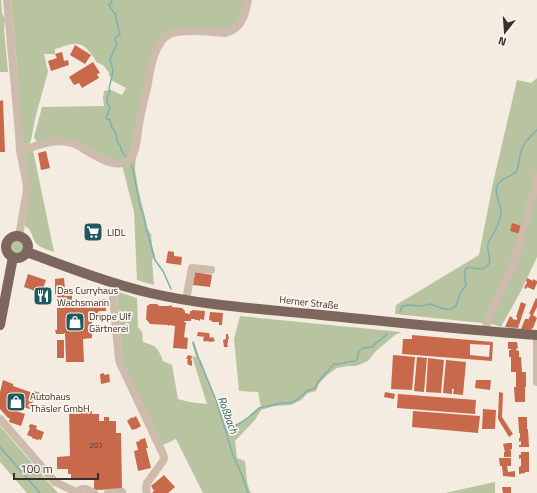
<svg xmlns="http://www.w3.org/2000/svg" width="537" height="493" font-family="'Titillium Web',sans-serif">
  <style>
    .green { fill: #b8c4a0 }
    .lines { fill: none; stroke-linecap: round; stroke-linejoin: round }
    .stream { stroke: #7fb0b2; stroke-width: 1.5 }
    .building { fill: #c8694b; fill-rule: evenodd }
    .minor { stroke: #cdbbac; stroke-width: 8 }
    .major { stroke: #7d675c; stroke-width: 10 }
    .labels { text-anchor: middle; stroke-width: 3.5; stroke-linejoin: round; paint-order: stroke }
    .number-label { font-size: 8px; fill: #5e3e33 }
    .poi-label { font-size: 10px; fill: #3b302b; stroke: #fbf5ee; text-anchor: start }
    .street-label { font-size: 10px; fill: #3b302b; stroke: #fbf5ee }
    .water-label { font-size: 11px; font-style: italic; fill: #1f5a5e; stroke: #fbf5ee }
  </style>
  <rect width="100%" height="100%" fill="#f4ebe1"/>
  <path class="green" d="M0,0H1L2,13L5,19L4,29L8,72H0Z
    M11,0H248L244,14L232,29L170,30C159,34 156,43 153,53L130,153L127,158L116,161L91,150L45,141H36L34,137L42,107L104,106L103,98L104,91C111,88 115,92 122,95L126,88L111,80L112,77L109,76V73L104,66L99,63H97C93,56 86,44 77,44C70,43 61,48 55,49V54H44L48,72L36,115L31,140L28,147L22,146L17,67Z
    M537,78V257L521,291L501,327L492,324L395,314L396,305L479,255L493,183L517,80L531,83Z
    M33,150L54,252C49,250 40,248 36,243C32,238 32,229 25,226L30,192L24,153Z
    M136,155L135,169L138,188L148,230L151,234L152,245L155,256L152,260L154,285L137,280L134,212L122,165Z
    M8 246a8 8 0 1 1 16 0a8 8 0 1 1-16 0Z
    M119,292L137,298L138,327L142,332L143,342C156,346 158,347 163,361L172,365L178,399L189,402L207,404L192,356L196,357L192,343L194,342L199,357L202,363L214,395L227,429C234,425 241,422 248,417C252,413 256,409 261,407L258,392L239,391L234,339L240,316L401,332L395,335L376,351L368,361L356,366H348L337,368L327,375L319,384L316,391L308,393L301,400L291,405L275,406L261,410L255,420L235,441L237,458L245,461C247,474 245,481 251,493H203L176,439L163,445L123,363L117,295Z
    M0,426L51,485L58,493H27L0,462Z
    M495,482V493H445Z"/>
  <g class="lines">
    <path class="stream" d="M111,0L112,3L109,4L110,7L116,15V19L120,34L115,38V41L117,44L110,59L113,71L109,89L110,90C108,98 104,99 110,108L106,118L107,119L110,120L112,128L114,129L116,135L117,141L121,147V150L127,158
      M131,164L133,170L140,206L144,217L146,228L151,245L152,250L155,260L163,271L171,289
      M400,312L401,308L403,306L408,305L422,306L430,304L444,309H451L456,306L460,294L466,285C465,279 463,274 466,268C468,268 470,267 473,268C479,268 481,271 486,267C494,261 486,251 488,244C489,239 493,235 495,231C498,225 501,216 501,210C500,203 494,194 497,186C500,177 513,178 517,170C519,165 519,159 520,155C524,140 528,140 537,130
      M193,342L198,357L216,400L233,455L242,475L248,493
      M226,430L239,424L249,417L259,408L281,403H291L298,399L307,391L315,388C319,378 321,379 327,372C330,369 331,367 334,364C341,365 348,361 355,361L357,359L359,351L363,348L372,347L377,342L381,340L387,334
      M0,447L40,493"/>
  </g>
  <path class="building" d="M75,45L91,55L85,64L70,55Z
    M62,52L64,61L68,60L69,65L51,71L48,61L57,58L55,54Z
    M93,62L100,73L97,74L99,78L82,88L79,83L74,85L69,77Z
    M3,100L5,152H0V101Z
    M46,151L50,168L41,170L38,153Z
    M512,223L522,226L520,234L510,231Z
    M168,251L174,252V256L182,257L181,265L166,263Z
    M195,272L212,275L210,287L193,285Z
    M28,274L46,280L42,291L39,290L38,292L24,287Z
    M64,278L65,289H72V304H92V300L106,299V311H101V314L92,315V338L83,339L84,362H66L65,333L63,334H56L55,330H57V308H65V302H57V294H55V279Z
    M527,278L533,281V279L537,281V283L534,290L527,287L526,289L524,288L527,282L526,281Z
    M536,298L537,299V307L533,315L537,318L533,328L530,330L521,329L525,319H528V320L531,314H529Z
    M521,302L526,304L518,328L505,327L510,316L513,318L512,319L517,320V317H516Z
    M150,304H157L159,306H169L171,305L172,307L182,308L185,311V313L190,314V311H192V310L205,311L204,320L200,319V321L198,320H195V319H191V321H184V322H186L184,337L188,338L187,349L173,348L175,326L170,325L169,326L168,325L150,324L146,319L147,306Z
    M210,312L223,313L222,325H219V322H212V321L209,320Z
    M198,332L209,333L210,338L213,337L215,341L211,342L206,341L204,342L203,338L205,337L197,336Z
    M226,334H228L229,339H228V343H227L228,347H224L223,340L226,339Z
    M412,335L493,342L492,361L402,354L403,339H412ZM470,344L490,345L489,357L470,355Z
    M57,340H64V358H57Z
    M508,342H517L518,348L516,349V350L519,351V357H521L522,372H526V387H525V402H515L514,387H516V372H511V357H509V350H511V349H508Z
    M188,355L192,356L191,360L192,361V366L187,364L188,362H187L188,359H186Z
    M393,355L415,357L412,390L391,389Z
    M417,357L427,358L424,392L414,391Z
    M428,358L444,360L441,393L426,392Z
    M446,360L466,362L463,395L453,394L454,389H452V394L443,393Z
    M104,373V375L109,374L110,382L101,384L100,374Z
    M3,380L13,384V386L33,393L34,391L40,393L38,399L34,398L30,409L15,405L13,410L25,414L21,426L9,422L10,418H8L0,409V392Z
    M476,380H491L490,390L475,388Z
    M385,392L395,394L394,399L384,397Z
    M499,392L503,393L502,417L513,434L509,437L498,419Z
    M398,394L476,400L475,414L397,408Z
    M227,405L232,425L226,426L221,407Z
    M483,409L496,410L495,429H482Z
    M69,411H92V414H99V421H104V417H109V421H116V433H121L122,489L94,490V478L71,479V474H68V469H57V457L70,456Z
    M413,411L480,416L478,433L412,427Z
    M136,416L141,426L136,429H135L132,430L127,421L132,417L133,418Z
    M518,417H527V429H528L529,447H519V445H521V441L519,442V438H520V433H519V430H520H519Z
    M31,424L37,426L36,429L44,432L41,440L39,439L38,440L32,438V437L27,435L30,428L29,427V425H30Z
    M145,438L148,448H146L151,468L138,471L134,451L138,450L136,442L140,441L139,440Z
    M507,443H512V449L508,451L511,450V457H504V452H505L503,444Z
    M521,452H529V472H525V473L519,474V467L521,466V458L519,459V455H521Z
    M499,458H511V466H507L508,472L515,471V477L503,476L502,466H500Z
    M164,475L175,487L168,493H152L154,491L151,486Z
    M502,487H511V493H503Z"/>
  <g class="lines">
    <path class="minor" d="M7,0L19,133L20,151L26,180L27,190L19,236
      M20,151C40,145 57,136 77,145C90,152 112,170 128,161C137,156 137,134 139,124C141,112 144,100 147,88C150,73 152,54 161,42C163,38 167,36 170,34C182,28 212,32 225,33C242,29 245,15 248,0
      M117,283L113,297L119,359L120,363L163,454L164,458L163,461L147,483L146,489L147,493
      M186,300L192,268L211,270
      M485,331C490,308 504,288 513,265C523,236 530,206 537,176
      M537,335V382
      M0,419L55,482L72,490L75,493
      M75,493C83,487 86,488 94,493
      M108,493L122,492"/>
    <path class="major" d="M6 247a11 11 0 1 1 22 0a11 11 0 1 1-22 0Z
      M27,252C67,267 108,283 150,293C206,306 264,309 321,315C393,322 465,330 537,335
      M0,325L13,257"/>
  </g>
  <defs>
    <g id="supermarket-square" transform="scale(1)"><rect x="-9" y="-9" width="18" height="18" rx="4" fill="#1f5a5e" stroke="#fbf5ee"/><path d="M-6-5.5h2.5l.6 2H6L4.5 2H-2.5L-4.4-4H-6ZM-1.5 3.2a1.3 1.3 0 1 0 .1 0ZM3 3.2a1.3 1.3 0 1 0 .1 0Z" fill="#fff"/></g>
    <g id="restaurant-square" transform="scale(1)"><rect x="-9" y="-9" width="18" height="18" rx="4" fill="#1f5a5e" stroke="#fbf5ee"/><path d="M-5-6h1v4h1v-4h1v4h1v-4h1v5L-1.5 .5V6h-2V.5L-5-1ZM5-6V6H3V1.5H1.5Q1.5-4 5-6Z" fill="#fff"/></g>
    <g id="shop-square" transform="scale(1)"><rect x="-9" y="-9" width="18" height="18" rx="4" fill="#1f5a5e" stroke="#fbf5ee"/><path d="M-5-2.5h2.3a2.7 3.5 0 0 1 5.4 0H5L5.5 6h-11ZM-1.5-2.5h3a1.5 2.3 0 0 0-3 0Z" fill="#fff"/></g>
  </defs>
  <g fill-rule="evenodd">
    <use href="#supermarket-square" x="93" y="232"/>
    <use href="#restaurant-square" x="43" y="296"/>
    <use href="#shop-square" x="75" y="322"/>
    <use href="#shop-square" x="16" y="402"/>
  </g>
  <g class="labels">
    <g class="number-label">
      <text x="96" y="448">207</text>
    </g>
    <g class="poi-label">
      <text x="107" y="236">LIDL</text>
      <text x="57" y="294">Das Curryhaus<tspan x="57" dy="12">Wachsmann</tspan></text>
      <text x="89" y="320">Drippe Ulf<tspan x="89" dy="12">Gärtnerei</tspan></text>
      <text x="30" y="400">Autohaus<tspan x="30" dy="12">Thäsler GmbH</tspan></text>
    </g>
    <g class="street-label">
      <text transform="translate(309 302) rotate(6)" y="4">Herner Straße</text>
    </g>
    <g class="water-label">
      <text transform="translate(228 415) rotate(70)" y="4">Roßbach</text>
    </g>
  </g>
  <g transform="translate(505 32) rotate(197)" stroke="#fbf5ee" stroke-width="3" paint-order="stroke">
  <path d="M0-3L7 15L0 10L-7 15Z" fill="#3b302b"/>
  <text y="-6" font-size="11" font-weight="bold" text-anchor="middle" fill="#3b302b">N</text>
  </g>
  <path d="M14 473v6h84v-6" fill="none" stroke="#3b302b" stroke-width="2"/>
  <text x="20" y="473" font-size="12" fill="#3b302b" stroke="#fbf5ee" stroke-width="3" paint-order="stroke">100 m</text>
</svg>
